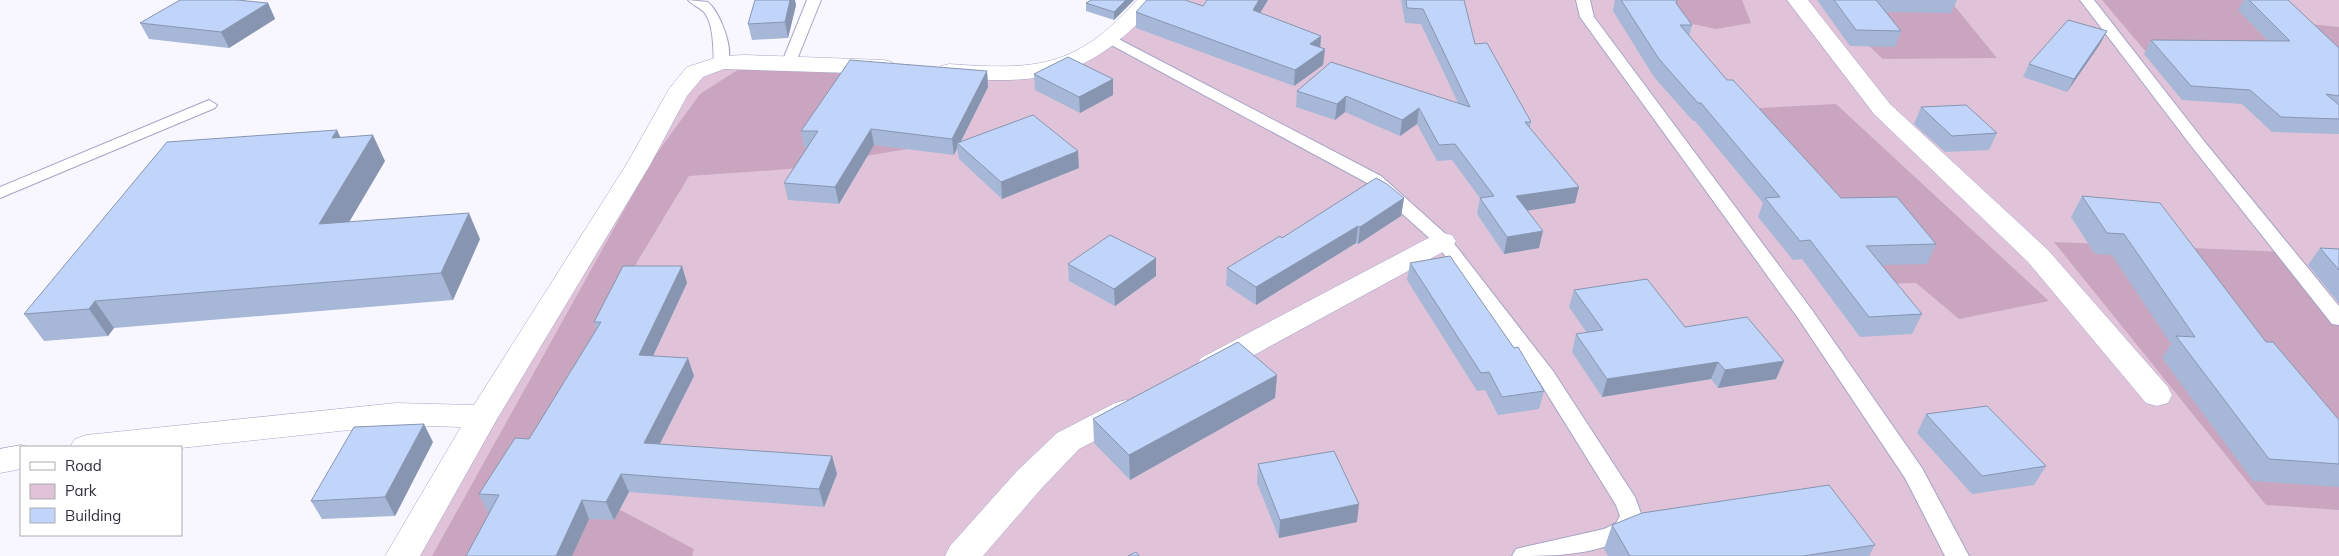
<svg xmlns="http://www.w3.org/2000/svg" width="2339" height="556" font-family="Mulish,sans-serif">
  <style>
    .green { fill: #e1c3d9 }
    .forest { fill: #caa5c0 }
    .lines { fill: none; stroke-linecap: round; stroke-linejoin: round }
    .service-casing { stroke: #a5a3c5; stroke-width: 2 }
    .minor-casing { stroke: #a5a3c5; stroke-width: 1 }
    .service { fill: #fff; fill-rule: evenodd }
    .minor { fill: #fff; fill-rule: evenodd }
    .wall { fill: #a6b7d8 }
    .shaded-wall { fill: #8795b0 }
    .building { fill: #c1d5fb; stroke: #8795b0 }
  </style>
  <rect width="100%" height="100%" fill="#f8f7ff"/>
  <path class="green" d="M1151,0H2339V556H411L692,79L721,66L996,73L1078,56Z"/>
  <path class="forest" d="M1639,0H1742L1751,23L1716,29L1635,12Z
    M2102,0H2246L2268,20L2339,27V71L2146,52Z
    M1952,3L1997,58L1883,59L1825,5Z
    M739,69L956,78L931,145L789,169L689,176L534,433L596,497L694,549L692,556H432L652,160L700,94Z
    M1836,104L2049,301L1959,319L1916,283L1844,285L1701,111Z
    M2054,242L2285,252L2339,315V510L2266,505Z"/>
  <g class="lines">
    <g class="service-casing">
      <path id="service" d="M688,0L708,2C720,13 736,51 726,66L721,67L714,63C713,47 714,25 704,12C699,7 692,5 688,0Z
        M807,0H821L796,62L794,65H784L782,62Z
        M1576,0H1590L1594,17L1812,310L1922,468L1969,556H1945L1905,478L1798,318L1580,17Z
        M2080,0H2094L2204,141L2339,306V325L2332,324L2192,147Z
        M1109,34L1381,176L1449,237L1553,371L1635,497L1642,516L1633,535C1593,556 1556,556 1512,556L1516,549L1524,547L1604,529L1616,523L1620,516L1616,505L1539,381L1437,245L1369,184L1104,41L1102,38L1104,35Z
        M209,100L217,105L215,108L0,198V187Z"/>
    </g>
    <g class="minor-casing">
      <path id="minor" d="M1137,0H1158C1147,15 1133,29 1118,41C1064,85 1015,82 949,78L941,76L938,71L941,66L949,64C1036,70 1075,69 1137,0Z
        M1787,0H1808L1890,104L2048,250L2168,387L2172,395L2168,403L2157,406L2146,403L2028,262L1874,114Z
        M746,55L884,60L892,62L895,67L892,72L884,74L724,69L703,77L687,96L650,165L497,419L420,556H385L461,427L396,425L181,448L70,447L75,439L86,435L396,403L474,405L626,165L669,89L687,67L721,56Z
        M1443,233L1452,235L1456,241L1452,247L1223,372L1212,375L1201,372L1197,365L1201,358L1434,235Z
        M1126,400L1137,403L1141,411L1137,419L1079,449L1041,489L983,556H945L950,546L1017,471L1057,433L1115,403Z
        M21,445L28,447H21V469L0,473V449Z"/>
    </g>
    <use href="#service" class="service"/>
    <use href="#minor" class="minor"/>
  </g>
  <path class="wall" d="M1091,0H1134L1114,20L1086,11V3Z
    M1268,0L1260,13L1321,36L1320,47L1325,49L1323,65L1294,86L1136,28V12Z
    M1401,0H1464L1475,44L1531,122L1530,128L1579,187L1575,203L1527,210L1539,248L1504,254L1477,214L1480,198L1452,160L1437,161L1417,124L1400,136L1345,112L1335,120L1296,107L1297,91L1458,103L1421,24L1405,23Z
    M1615,0H1677L1676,3L1692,25L1689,36L1727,80L1841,198L1936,244L1927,264L1881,265L1922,314L1912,334L1860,337L1802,259L1793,260L1758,217L1763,203L1695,121H1693L1654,77L1613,11Z
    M1817,0H1957L1951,13L1886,12L1901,31L1895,47L1850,46Z
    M2244,0H2288L2339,48V134L2272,132L2242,104L2182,100L2144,54L2151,40L2268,41L2238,10Z
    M268,3L275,19L229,48L149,39L140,23Z
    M796,5L788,38L752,40L748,24Z
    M2107,31L2100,44L2067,92L2023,77L2029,64Z
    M987,71L988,87L961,141L1079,168L1002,199L959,159L957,148L954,155L874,145L839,204L788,200L784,183L807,147H804L801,131Z
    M1034,74L1113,95L1080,113L1035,90Z
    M1921,107L1997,133L1989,150L1945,152L1914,124Z
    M385,161L349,222L480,239L453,300L114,328L108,336L44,341L24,314Z
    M2082,196L2266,342L2339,420V487L2253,481L2162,358L2171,344L2112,255L2095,254L2071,217Z
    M1404,198L1401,216L1358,244L1356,243L1256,305L1226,285L1227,268L1282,238Z
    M2320,248L2339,249V303L2308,265Z
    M1156,258V276L1115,306L1069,281L1068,264Z
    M1410,263L1544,391L1539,409L1498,415L1485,390L1477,391L1407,280Z
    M682,266L687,283L653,356L694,376L660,444L832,456L837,474L824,507L629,492L614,520L589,519L572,556H466L489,512H488L479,494L529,439L596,329L594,322Z
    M1574,290L1685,327L1776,379L1718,388L1711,379L1602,397L1572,352L1576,334L1587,333L1569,307Z
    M1277,375L1275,398L1130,480L1094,443L1093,419Z
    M1926,414L2046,466L2034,485L1972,494L1917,433Z
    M433,442L395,516L322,519L311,501Z
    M1258,464L1357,522L1279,538L1257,483Z
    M1612,525L1875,545L1869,556H1608L1604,549Z"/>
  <path class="shaded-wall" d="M790,0H795L796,5L788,38L785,22Z
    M1126,0H1134L1114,20V12Z
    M1259,0H1268L1252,26L1253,10Z
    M268,3L275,19L229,48L221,32Z
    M2107,31L2100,44L2067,92L2074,79Z
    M1321,36L1320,51L1310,44Z
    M1325,49L1323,65L1294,86L1295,70Z
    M987,71L988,87L959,145L957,143V148L954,155L952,139Z
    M1113,79V95L1080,113L1079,97Z
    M1346,96L1345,112L1335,120L1337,104Z
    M1419,108L1417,124L1400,136L1402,120Z
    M871,129L874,145L839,204L835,187Z
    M337,130L349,156L332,138Z
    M373,135L385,161L332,251L319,224Z
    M1078,151L1079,168L1002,199L1001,182Z
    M1579,187L1575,203L1513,213L1516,196Z
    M1404,198L1401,216L1358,244L1360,227Z
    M469,213L480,239L453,300L441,273Z
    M1358,226L1356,243L1256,305V287Z
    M1543,231L1539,248L1504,254L1507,237Z
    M1156,258V276L1115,306L1114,289Z
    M682,266L687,283L645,373L639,355Z
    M95,301L114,328L108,336L89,309Z
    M688,358L694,376L651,461L644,443Z
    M1784,361L1776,379L1718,388L1725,370Z
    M1718,362L1711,379L1602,397L1607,379Z
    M1277,375L1275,398L1130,480L1129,455Z
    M424,424L433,442L395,516L385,497Z
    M832,456L837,474L824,507L819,489Z
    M621,474L629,492L614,520L606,502Z
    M582,500L589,519L572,556H556Z
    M1359,504L1357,522L1279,538L1280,520Z"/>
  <path class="building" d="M180,0H237L268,3L221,32L140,23Z
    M755,0H790L785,22L748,24Z
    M1091,0H1126L1114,12L1086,3Z
    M1147,0H1185L1203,6L1207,0H1259L1253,10L1321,36L1310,44L1325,49L1295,70L1136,12Z
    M1406,0H1464L1475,44L1487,43L1531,122H1525L1579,187L1516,196L1543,231L1507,237L1480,198L1494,196L1455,144L1439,145L1419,108L1402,120L1346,96L1337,104L1297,91L1331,62L1470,107L1423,9L1407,8Z
    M1621,0H1677L1676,3L1692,25H1680L1727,80H1733L1841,198L1897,197L1936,244L1866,246L1922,314L1869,317L1810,240L1800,241L1765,198L1780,197L1701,103H1698L1659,59Z
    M1834,0H1876L1901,31L1856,30Z
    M2249,0H2288L2339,48V96L2326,94L2339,105V119L2281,117L2250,90L2191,86L2151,40L2290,41Z
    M2068,20L2107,31L2074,79L2029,64Z
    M1068,57L1113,79L1079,97L1034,74Z
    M850,60L987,71L952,139L871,129L835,187L784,183L818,131H801Z
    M1966,105L1997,133L1952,136L1921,107Z
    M1033,115L1078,151L1001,182L957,143Z
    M337,130L332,138L373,135L319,224L469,213L441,273L95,301L89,309L24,314L167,142Z
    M1376,178L1387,184L1404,198L1360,227L1358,226L1256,287L1227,268L1280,236L1282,238Z
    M2082,196L2160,203L2266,342H2273L2339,420V464L2269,459L2176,336L2195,337L2124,234L2107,233Z
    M1110,235L1156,258L1114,289L1068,264Z
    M2320,248L2339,249V270Z
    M1450,256L1514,348L1518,347L1544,391L1502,397L1489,372L1481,373L1410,263Z
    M623,266H682L639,355L688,358L644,443L832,456L819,489L621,474L606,502L582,500L556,556H466L499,495L479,494L515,438L529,439L601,322H594Z
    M1647,279L1685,327L1747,317L1784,361L1725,370L1718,362L1607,379L1576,334L1603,330L1574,290Z
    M1238,342L1277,375L1129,455L1093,419Z
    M1987,406L2046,466L1982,476L1926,414Z
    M424,424L385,497L311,501L354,427Z
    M1334,451L1359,504L1280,520L1258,464Z
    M1829,485L1875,545L1803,556H1630L1612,525L1642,513Z
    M1136,552L1139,556H1128Z"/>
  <rect x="20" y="446" width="162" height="90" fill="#ffffff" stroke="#acacb1"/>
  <rect x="30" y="462" width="25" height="8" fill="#ffffff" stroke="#acacb1"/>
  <text x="65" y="471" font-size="15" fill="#302f3c">Road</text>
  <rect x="30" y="484" width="25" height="15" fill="#e1c3d9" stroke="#acacb1"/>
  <text x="65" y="496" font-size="15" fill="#302f3c">Park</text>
  <rect x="30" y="508" width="25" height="15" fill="#c1d5fb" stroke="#acacb1"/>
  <text x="65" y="521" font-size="15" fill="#302f3c">Building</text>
</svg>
